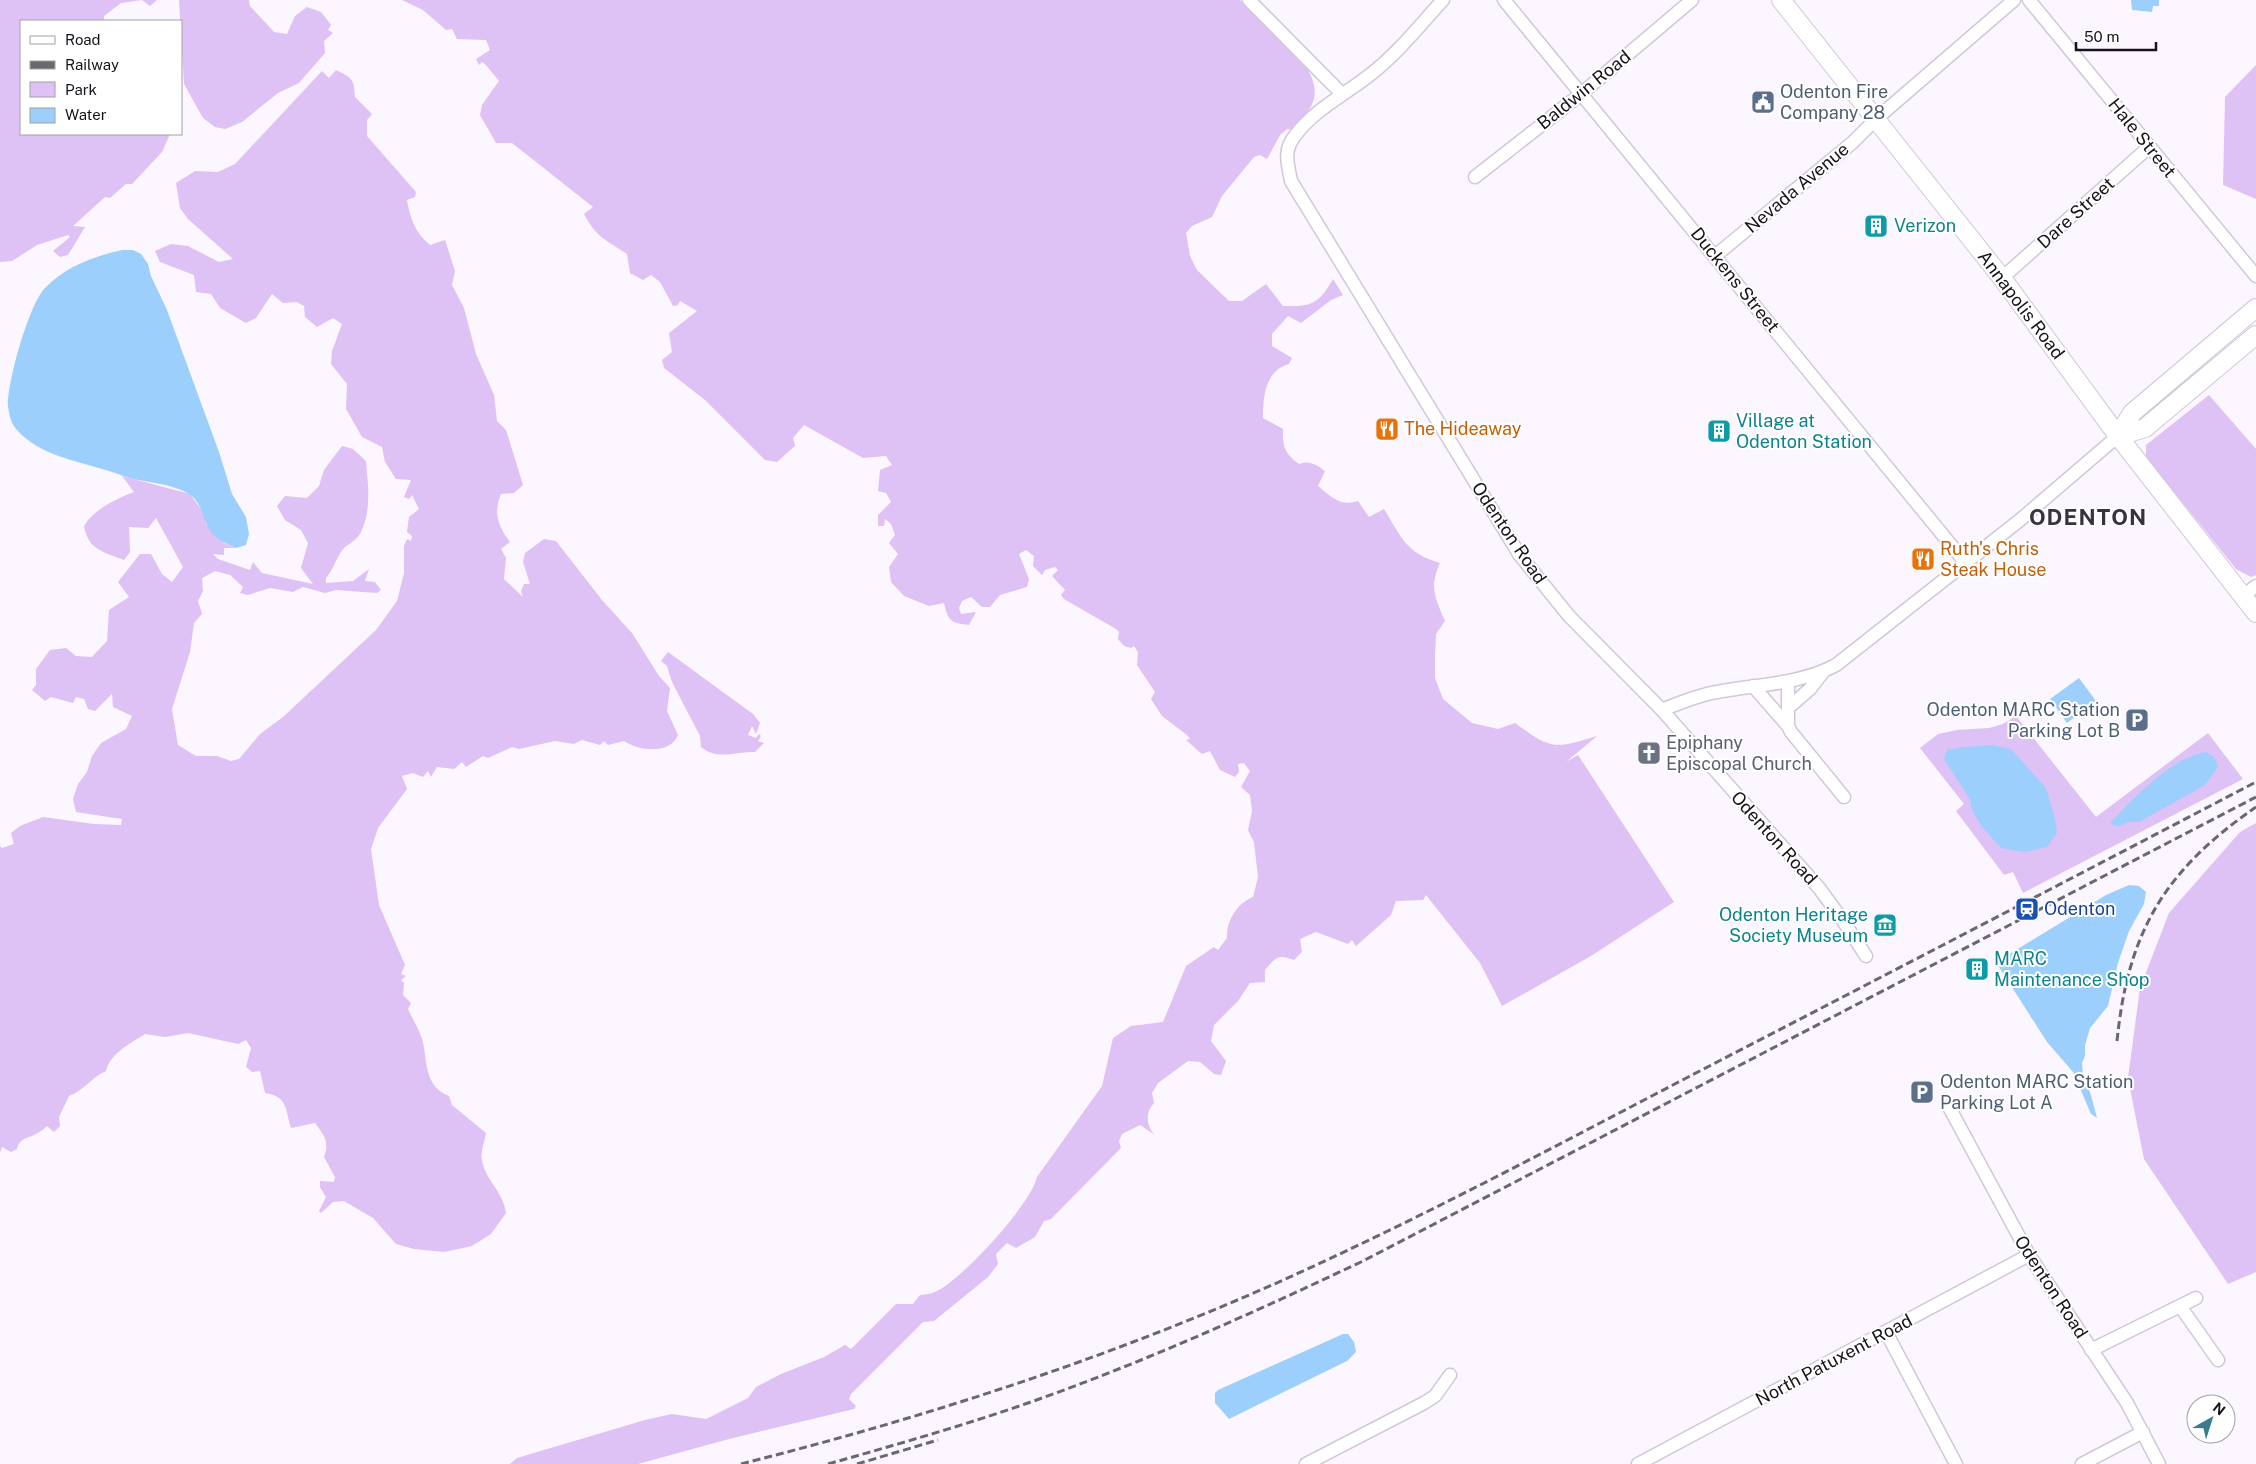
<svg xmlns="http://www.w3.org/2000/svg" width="2256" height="1464" font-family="'Public Sans',sans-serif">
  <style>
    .green { fill: #dec1f5 }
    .water { fill: #9dcffc }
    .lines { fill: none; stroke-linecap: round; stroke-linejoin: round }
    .street-casing { stroke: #d1c7db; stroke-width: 15 }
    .secondary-casing { stroke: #d1c7db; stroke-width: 20 }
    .street { stroke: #fff; stroke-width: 12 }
    .secondary { stroke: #fff; stroke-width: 18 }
    .rail { stroke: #6b676f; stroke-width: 3; stroke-dasharray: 8 4; stroke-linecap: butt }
    .labels { text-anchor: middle; stroke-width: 4; stroke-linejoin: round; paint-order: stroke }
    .street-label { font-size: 18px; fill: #17131a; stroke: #fff }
    .service-label { font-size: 18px; fill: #4e5e75; stroke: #fff; text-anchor: start }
    .culture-label { font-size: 18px; fill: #0d838f; stroke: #fff; text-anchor: start }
    .food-label { font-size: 18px; fill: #c56008; stroke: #fff; text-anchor: start }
    .worship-label { font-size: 18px; fill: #5b616d; stroke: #fff; text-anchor: start }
    .transit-label { font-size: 18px; fill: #164399; stroke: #fff; text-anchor: start }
    .district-label { font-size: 22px; font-weight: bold; letter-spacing: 1px; fill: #3a3241; stroke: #fff }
  </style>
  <rect width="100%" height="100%" fill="#fbf6ff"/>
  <path class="green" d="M0,0H157L150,6L142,0L121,3L104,16V21H21V134H170L162,152L132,184H126L110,198L105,197L73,226L85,227L68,255L60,257L53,251L70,237L68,235L37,245L12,261L0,262Z
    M179,0H249L250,6L274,32L287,34L295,16L307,7L321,12L331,25L328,30L333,33L324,41L325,53L299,83L278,93L242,122L225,129L215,127L203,118L184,84Z
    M402,0H1240C1262,22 1326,66 1313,102C1310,111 1299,122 1293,130L1287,129L1280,135L1267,159L1260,155L1254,157L1222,196L1212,217L1192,226L1186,233L1190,256L1197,270L1229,301H1242L1266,284L1283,306C1311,307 1319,304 1333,279L1343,295L1331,300L1301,323L1288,316L1272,334V346L1292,358L1289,364C1265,371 1263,396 1263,418L1283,429C1282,446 1285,454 1299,464C1309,460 1316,464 1325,471L1318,486C1331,497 1341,507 1358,501L1369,517L1384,509C1402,538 1406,553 1440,563C1429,587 1435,598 1445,621L1436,634L1435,655V678L1443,699L1472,723L1498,729L1515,723C1552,750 1554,749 1597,736L1566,762L1578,755L1674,902L1591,956L1502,1006L1480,963L1426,895L1423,900L1396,901L1391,915L1356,946L1352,940L1348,944L1316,932L1300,939L1302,952L1294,960C1278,954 1276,957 1265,970V982L1250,983L1238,1001L1214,1025L1211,1041L1226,1061L1221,1075L1214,1074L1200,1062L1188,1061L1158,1083L1152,1093L1154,1103C1145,1112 1146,1126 1155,1135L1140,1125L1122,1134L1119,1141L1121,1148L1051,1219L1044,1221L1035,1237L1016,1248L1007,1243L996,1254L998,1264L988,1277L934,1321L923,1322L851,1394L849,1399L856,1406L854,1409L729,1439L638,1464H510L517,1458L645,1420L672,1414L706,1419L748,1398L756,1387L781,1374L824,1357L845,1345L851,1349L896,1304H913L920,1295C925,1294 931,1294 935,1292C962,1280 1031,1204 1037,1177L1102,1086L1113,1038L1131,1026L1163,1022L1186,966L1214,947L1218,950L1227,938C1226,922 1237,903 1253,897L1258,877L1254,842L1248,830L1252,811L1250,795L1241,787L1250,771L1244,763L1238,764L1239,772L1235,777L1220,770L1210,751L1202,754L1186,740L1190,739L1187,735L1162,716L1151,699L1155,692L1137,665L1138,652L1134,646L1131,648L1124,646L1118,639L1119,632L1116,629L1064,599L1061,595L1065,590L1052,576L1058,570L1055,567L1045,570L1042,575L1033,566L1034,556L1026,550L1019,554L1029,579L1027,587L1000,595L990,607H982L971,597L962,601L959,608L961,614L976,612L969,625C951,623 948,621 944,603L929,606L904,596L891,582L889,567L898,554L889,543L895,535L891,524L885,519L884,526H878V515L891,502L886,493L878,491L880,470L892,465L886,456L863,458L804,425L793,438L795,446L777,462L765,460L705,400L664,368L662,360L672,352L669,333L697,311L680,301L678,305L673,306L660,282L651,275L643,280L630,273L627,254C606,240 596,237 584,214L593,207L512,143H496L480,115L482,105L499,81L485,64L482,62L479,65L476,59L490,50L486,40L457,39L452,29L446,30L423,10Z
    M2256,65V199L2223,185L2225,97Z
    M336,70C352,78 354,78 355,97L372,114L367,120V136L416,192L415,197L407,200C410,218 415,233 430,245L445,240L455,271L452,285L464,308L476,354L494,395L497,421L506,430L523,485L514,493L501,494C493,513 498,526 510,542L501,549L506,558L504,579L523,597L521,591L524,584H530L523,562L525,553L544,539L556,541L602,600L632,633L659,676L670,688L667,711L678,735C670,755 639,751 624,741L608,745L604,741L600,745L582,740L574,744L555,741L519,749L512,747L488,758L483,756L466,767L462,762L454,769L437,767L431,777L428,771L423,777L413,773L402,776L407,789L378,828L371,849L379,905L405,965L401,974L406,976L401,980L404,983L403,995L411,1003L408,1009C413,1020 420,1031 423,1042C427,1063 425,1087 449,1096L452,1105L486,1133C485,1141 480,1152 482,1160C485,1180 503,1191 506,1213L491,1234L472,1246L444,1252L414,1249L396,1244L373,1218L344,1201L333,1202L321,1213L319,1211L326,1197L320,1187V1181L334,1182L335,1177L324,1157C330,1142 324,1135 315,1123L291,1128C285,1108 288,1097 265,1093L260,1071L252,1072L246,1067L251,1048L246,1040L238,1044L188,1033L165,1037L145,1034C131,1043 110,1053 106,1071C90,1078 85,1090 69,1096L59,1117L60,1126L54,1132L47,1126C44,1129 40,1132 36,1134C28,1139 20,1137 17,1149L11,1152L2,1147L0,1153V846L2,848L14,844L11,833L20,826L43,817L94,824L121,825L122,819L76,812L73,799L78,784L87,772L92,756L101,743L126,729L132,716L113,707L112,694L95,711L88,709L84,699L76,697L73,703L51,697L45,701L32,690L36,685V669L50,650L66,648L76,656L92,657L107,641L109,610L129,597L118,582L140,554H151L162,574L172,582L183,567L156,518L148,528L129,527L130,552L124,560C104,552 88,550 84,526C94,509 116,499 134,492L122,476L190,494L205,515L206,524L224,543L236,548H224V555L213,554L218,559L250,570L253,562L262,573L313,584L301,568L308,543L301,530L285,520L277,506L285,496L307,498L319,486L324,470L342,446L353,449L366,461C368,485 372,511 360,534C355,542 345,545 341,552C335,561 333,570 326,578V583L353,581L369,569L365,581L375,582L381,590L377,593L336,590L325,593L303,587L293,592L270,588L248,595L240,593L243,587L230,575L215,571L202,578L203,591L198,601L202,614L194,623L190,652L172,709L178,745L196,756H217L231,761L239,759L260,734L283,717L376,630L397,601L404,573V546L407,539L411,541L412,536L407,532L409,517L419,509L412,495L409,499L404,497L411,480L396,479L385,462L382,447L362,437L346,409L347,384L331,364L332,351L342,324L333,318L317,327L305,317L304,306L297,302L283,303L272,294L256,318L246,323L220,308L211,294L196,292L194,275L160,262L155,251L171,244L188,246L219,262L233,259L188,219L180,208L176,183L195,171L218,172L235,164L322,71L329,78Z
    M2209,395L2256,449V575L2251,577L2236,569L2146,457V445Z
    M668,652L753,714L760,723L756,734L752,726L748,735L756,738L759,734L761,736L758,741L764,743L755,752C736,751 718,761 701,747L700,736L672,682L667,666L661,661Z
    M2016,716L2096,817L2208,733L2243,779L2023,893L2013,872L2004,875L1956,811L1964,804L1920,748L1938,734L1957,730L1989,728L2003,724Z
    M2256,823V1272L2228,1284L2144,1159L2128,1078L2140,988L2169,913L2240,832Z"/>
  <path class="water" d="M2131,0H2159V6H2153L2152,12L2132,10Z
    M122,250H133L141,254L148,264L151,276L167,310L219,452L232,494L246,517L249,534L246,545L236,548C228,544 216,540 211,532C203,521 202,502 189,494C175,485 154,483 138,480C128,478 119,474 109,471C78,461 40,456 17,430C11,424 9,414 8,406C7,383 29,304 45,288C65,267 94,256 122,250Z
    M2079,678L2096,701L2067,723L2050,699Z
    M1992,745L2011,749L2046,788L2055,818L2057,833L2047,847L2025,852L2001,848L1982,827L1972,810L1970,799L1944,759L1947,750L1964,747Z
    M2206,752L2214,757L2218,767L2205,785L2139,822H2128L2118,827L2110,823C2137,796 2167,760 2206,752Z
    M2129,885L2139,886L2146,892L2144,904L2129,931L2118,963L2108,1006L2090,1028L2085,1045V1056L2082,1063L2083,1075L2091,1095L2097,1118L2091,1114L2073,1072L2047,1042L1999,967L2003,958L2106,895Z
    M1343,1334H1348L1354,1342L1356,1352L1347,1361L1229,1419L1215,1403V1393L1218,1390Z"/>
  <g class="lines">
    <g class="street-casing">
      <path id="street" d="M1249,0L1342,94
        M1443,0C1420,25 1398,53 1371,74C1346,94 1313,110 1294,137C1283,151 1288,165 1291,181L1519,554L1569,616L1662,710L1819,888L1844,922L1866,956
        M1504,0L1965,562
        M2029,0L2256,276
        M1475,177L1581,94L1692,0
        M1715,256L1852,143L1876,119L2014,0
        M2002,278L2149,147
        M2243,596L2256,586
        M1788,682V726L1791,732L1844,797
        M1753,686L1788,726
        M1788,708L1810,689L1823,672
        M1662,710C1679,703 1698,695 1717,692C1758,684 1798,685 1836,665L2020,520L2118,436
        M1949,1107L2029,1255L2127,1403L2159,1464
        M2180,1306L2218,1360
        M1886,1332L1956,1464
        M2091,1350L2196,1298
        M1306,1464L1424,1403L1435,1396L1450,1375
        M1638,1464L2029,1255
        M2082,1464L2143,1432"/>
    </g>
    <g class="secondary-casing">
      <path id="secondary" d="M1781,0L2002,278L2118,436L2256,613
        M2118,436L2132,413L2256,308
        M2118,436L2145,428L2256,335"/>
    </g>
    <use href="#street" class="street"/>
    <use href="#secondary" class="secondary"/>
    <path class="rail" d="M2117,1041C2128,931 2165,870 2256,807
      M741,1464C923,1418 1100,1361 1272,1285C1425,1217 1572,1137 1721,1060C1899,968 2078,875 2256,782
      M828,1464C895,1445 962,1426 1028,1403C1142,1363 1253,1313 1363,1261L2256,797
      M857,1464L938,1440"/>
  </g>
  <defs>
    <g id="civic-square" transform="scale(1.25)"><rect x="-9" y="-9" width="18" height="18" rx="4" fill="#5c6f8a" stroke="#fff"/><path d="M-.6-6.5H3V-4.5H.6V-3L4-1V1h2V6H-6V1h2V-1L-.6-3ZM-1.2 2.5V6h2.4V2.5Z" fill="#fff"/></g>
    <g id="building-square" transform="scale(1.25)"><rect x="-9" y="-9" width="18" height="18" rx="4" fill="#0f9aa8" stroke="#fff"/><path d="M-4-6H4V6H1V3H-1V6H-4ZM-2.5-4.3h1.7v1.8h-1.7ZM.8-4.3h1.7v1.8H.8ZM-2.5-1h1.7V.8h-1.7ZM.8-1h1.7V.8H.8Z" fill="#fff"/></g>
    <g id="restaurant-square" transform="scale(1.25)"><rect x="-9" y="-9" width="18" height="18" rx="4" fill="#e8710a" stroke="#fff"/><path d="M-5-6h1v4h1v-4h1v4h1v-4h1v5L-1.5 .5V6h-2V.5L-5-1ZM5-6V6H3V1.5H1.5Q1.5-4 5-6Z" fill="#fff"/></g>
    <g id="parking-square" transform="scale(1.25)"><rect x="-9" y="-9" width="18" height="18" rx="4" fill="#5c6f8a" stroke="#fff"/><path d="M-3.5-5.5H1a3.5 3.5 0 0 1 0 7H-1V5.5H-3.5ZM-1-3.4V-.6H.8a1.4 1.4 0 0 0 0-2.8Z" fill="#fff"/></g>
    <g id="church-square" transform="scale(1.25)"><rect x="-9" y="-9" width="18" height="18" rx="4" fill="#6b7280" stroke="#fff"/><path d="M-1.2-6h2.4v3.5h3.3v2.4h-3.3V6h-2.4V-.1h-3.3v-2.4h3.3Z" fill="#fff"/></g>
    <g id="station-square" transform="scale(1.25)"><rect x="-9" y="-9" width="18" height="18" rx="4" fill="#1a4fb4" stroke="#fff"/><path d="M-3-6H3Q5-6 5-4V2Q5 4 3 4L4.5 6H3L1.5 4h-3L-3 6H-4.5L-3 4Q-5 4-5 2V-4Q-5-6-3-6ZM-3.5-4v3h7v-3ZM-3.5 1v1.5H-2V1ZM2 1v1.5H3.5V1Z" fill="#fff"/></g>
    <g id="museum-square" transform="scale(1.25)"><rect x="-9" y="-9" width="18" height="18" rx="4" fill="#0f9aa8" stroke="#fff"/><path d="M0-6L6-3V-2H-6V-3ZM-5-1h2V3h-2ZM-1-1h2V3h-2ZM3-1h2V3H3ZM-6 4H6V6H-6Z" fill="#fff"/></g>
  </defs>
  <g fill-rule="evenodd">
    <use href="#civic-square" x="1763" y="102"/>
    <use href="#building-square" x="1876" y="226"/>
    <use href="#restaurant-square" x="1387" y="429"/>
    <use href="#building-square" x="1719" y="431"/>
    <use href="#restaurant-square" x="1923" y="559"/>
    <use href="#parking-square" x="2137" y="720"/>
    <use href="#church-square" x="1649" y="753"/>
    <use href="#station-square" x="2027" y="909"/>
    <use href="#museum-square" x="1885" y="925"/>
    <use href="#building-square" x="1977" y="969"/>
    <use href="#parking-square" x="1922" y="1092"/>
  </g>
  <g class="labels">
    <g class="street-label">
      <text transform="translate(1584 90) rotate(-39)" y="6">Baldwin Road</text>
      <text transform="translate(2142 138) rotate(51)" y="6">Hale Street</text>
      <text transform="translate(1797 188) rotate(-40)" y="6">Nevada Avenue</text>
      <text transform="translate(2076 213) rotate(-42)" y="6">Dare Street</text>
      <text transform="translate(1735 280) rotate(51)" y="6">Duckens Street</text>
      <text transform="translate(2021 305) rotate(53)" y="6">Annapolis Road</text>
      <text transform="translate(1509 533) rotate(56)" y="6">Odenton Road</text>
      <text transform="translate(1774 838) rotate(48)" y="6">Odenton Road</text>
      <text transform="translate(2051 1287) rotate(57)" y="6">Odenton Road</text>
      <text transform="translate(1834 1360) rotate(-28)" y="6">North Patuxent Road</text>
    </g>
    <g class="service-label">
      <text x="1780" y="98">Odenton Fire<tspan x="1780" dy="21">Company 28</tspan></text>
      <text x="2120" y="716" text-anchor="end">Odenton MARC Station<tspan x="2120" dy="21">Parking Lot B</tspan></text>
      <text x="1940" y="1088">Odenton MARC Station<tspan x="1940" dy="21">Parking Lot A</tspan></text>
    </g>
    <g class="culture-label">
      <text x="1894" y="232">Verizon</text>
      <text x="1736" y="427">Village at<tspan x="1736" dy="21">Odenton Station</tspan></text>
      <text x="1868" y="921" text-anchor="end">Odenton Heritage<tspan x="1868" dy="21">Society Museum</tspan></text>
      <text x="1994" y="965">MARC<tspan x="1994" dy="21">Maintenance Shop</tspan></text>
    </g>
    <g class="food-label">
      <text x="1404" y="435">The Hideaway</text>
      <text x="1940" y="555">Ruth's Chris<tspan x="1940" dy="21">Steak House</tspan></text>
    </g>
    <g class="worship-label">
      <text x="1666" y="749">Epiphany<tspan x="1666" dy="21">Episcopal Church</tspan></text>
    </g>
    <g class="transit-label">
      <text x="2044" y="915">Odenton</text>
    </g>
    <g class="district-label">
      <text x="2088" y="525">ODENTON</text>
    </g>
  </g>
  <rect x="20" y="20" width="162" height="115" fill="#ffffff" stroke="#a2a1a3"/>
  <rect x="30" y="36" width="25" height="8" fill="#ffffff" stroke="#a2a1a3"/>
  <text x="65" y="45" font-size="15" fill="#17131a">Road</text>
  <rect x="30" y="61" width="25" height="8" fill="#6b676f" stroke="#a2a1a3"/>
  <text x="65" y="70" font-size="15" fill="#17131a">Railway</text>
  <rect x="30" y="82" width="25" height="15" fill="#dec1f5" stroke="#a2a1a3"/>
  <text x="65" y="95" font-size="15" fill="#17131a">Park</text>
  <rect x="30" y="108" width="25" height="15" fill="#9dcffc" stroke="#a2a1a3"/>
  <text x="65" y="120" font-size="15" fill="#17131a">Water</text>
  <g transform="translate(2211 1419) rotate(39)"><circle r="24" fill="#ffffff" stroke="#a2a1a3"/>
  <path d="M0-4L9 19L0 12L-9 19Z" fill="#3a7b8d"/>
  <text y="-8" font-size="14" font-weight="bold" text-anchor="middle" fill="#17131a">N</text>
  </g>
  <path d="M2076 42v8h80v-8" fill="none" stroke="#17131a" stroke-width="2.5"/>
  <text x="2084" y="42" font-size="15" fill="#17131a" stroke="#ffffff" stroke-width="4" paint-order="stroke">50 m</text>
</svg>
